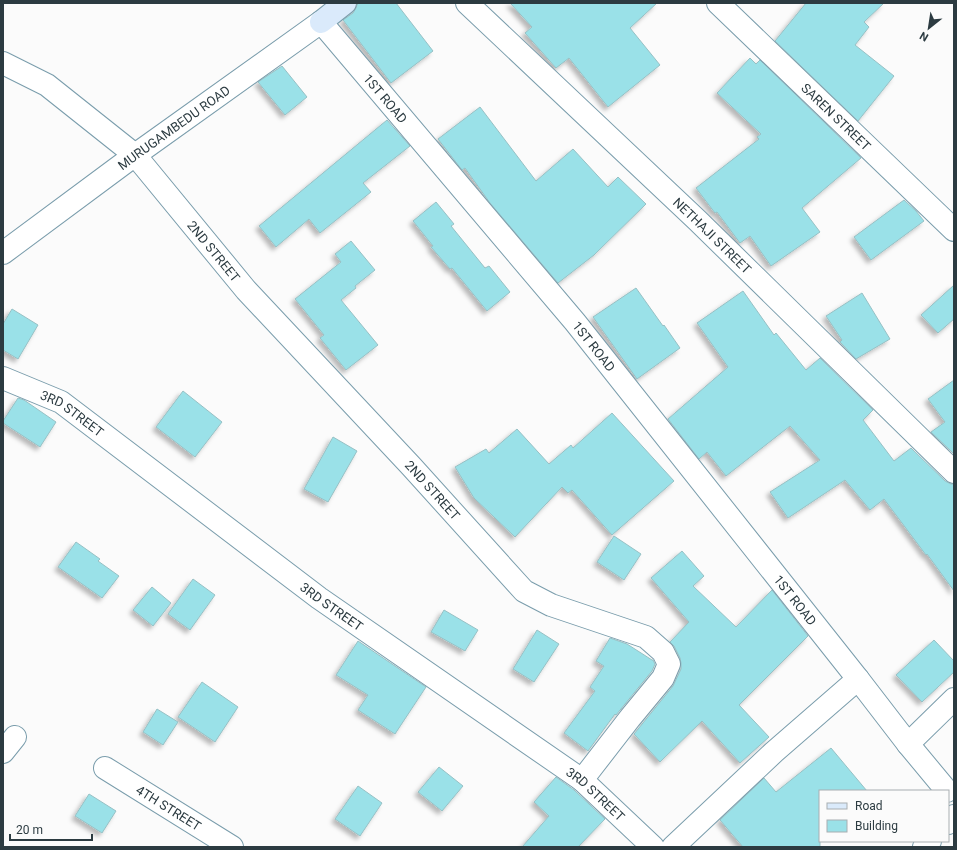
<svg xmlns="http://www.w3.org/2000/svg" width="957" height="850" font-family="Roboto,sans-serif">
  <style>
    .building { fill: #9ae1e8; stroke: #97c0c4; filter: url(#shadow) }
    .lines { fill: none; stroke-linecap: round; stroke-linejoin: round }
    .street-casing { stroke: #7a9dac; stroke-width: 24 }
    .secondary-casing { stroke: #7a9dac; stroke-width: 24 }
    .street { stroke: #fff; stroke-width: 22 }
    .secondary { stroke: #daeafb; stroke-width: 22 }
    .labels { text-anchor: middle; stroke-width: 3; stroke-linejoin: round; paint-order: stroke }
    .street-label { font-size: 13px; fill: #2c3b41; stroke: #fbfbfb }
  </style>
  <defs>
    <filter id="shadow"><feDropShadow dx="-3.5" dy="3.5" stdDeviation="2" flood-color="#0004"/></filter>
  </defs>
  <rect width="100%" height="100%" fill="#fbfbfb"/>
  <path class="building" d="M359,3H396L433,51L391,83L343,20L353,13L356,8L357,5Z
    M510,3H657L630,28L660,65L608,107L569,58L556,68L525,33L532,27Z
    M806,3H884L864,22L869,27L855,45L894,76L858,121L775,41Z
    M750,58L756,64L760,60L861,158L802,208L820,232L771,266L750,236L740,243L717,212L715,213L696,188L759,139L757,137L761,134L717,93Z
    M282,66L307,97L285,115L258,82Z
    M480,107L536,181L573,149L608,187L618,177L646,204L594,255L558,283L490,203L465,168L462,170L438,139Z
    M387,120L410,146L363,183L371,192L320,233L309,219L276,247L259,226Z
    M904,200L916,211L924,221L871,260L854,237Z
    M436,202L454,224L451,226L485,268L489,266L510,292L487,311L452,268L450,269L431,247L433,246L413,221Z
    M351,241L375,270L355,286L356,288L341,300L378,345L346,370L320,338L324,335L295,299L341,262L335,254Z
    M954,285V319L938,333L921,315Z
    M636,288L663,326L664,325L680,348L637,379L593,317Z
    M743,291L774,335L776,333L806,370L820,358L873,410L863,420L894,461L911,448L945,481L951,484H954V591L927,554L926,555L884,499L870,510L845,480L788,518L770,492L820,460L790,426L726,476L707,452L699,459L668,419L728,367L697,323Z
    M862,293L890,339L856,359L840,342L842,340L826,316Z
    M12,309L38,325L18,359L3,350V324Z
    M954,380V454L931,432L945,422L928,399Z
    M183,391L222,422L195,457L156,427Z
    M18,398L24,400L56,422L40,447L3,423V421Z
    M612,413L674,481L612,535L572,490L568,493L562,487L515,537L474,498L455,467L486,449L489,453L517,429L549,464L571,445L573,448Z
    M333,437L357,451L328,502L304,489Z
    M614,536L641,554L624,580L597,562Z
    M76,542L100,559L98,561L119,576L102,598L58,567Z
    M682,551L704,576L693,586L736,627L772,590L808,636L739,705L769,737L740,763L702,721L660,762L634,734L673,686L681,669V663L680,658L674,646L670,642L689,622L651,578Z
    M193,579L215,595L190,630L168,614Z
    M152,587L171,603L153,626L133,610Z
    M444,610L478,630L465,651L431,632Z
    M537,630L559,644L534,682L513,669Z
    M610,638L627,644L652,660H653L655,664L652,671L616,715L615,714L588,751L564,733L595,691L590,687L604,666L596,661Z
    M934,640L954,661V672L922,702L896,675Z
    M358,641L426,687L395,734L358,710L368,695L336,675Z
    M202,682L238,707L215,742L178,717Z
    M157,709L178,722L163,745L143,732Z
    M831,748L867,791H820V847H743L720,820L764,778L776,792Z
    M439,767L463,786L442,811L418,792Z
    M556,777L574,790L605,819L578,847H522L549,816L534,802Z
    M358,786L382,803L360,836L335,819Z
    M89,794L116,811L102,833L75,816Z"/>
  <g class="lines">
    <g class="street-casing">
      <g id="street">
        <path id="s1" d="M467,3L697,220L954,472"/>
        <path id="s2" d="M718,3L954,230"/>
        <path id="s3" d="M3,63L47,85L135,155L246,290L411,466L524,591L551,605L646,637L663,652L669,664L663,678L630,718L582,780"/>
        <path id="s4" d="M3,253L135,155L321,22L575,322L858,679"/>
        <path id="s5" d="M3,378L61,402L319,598L582,780L653,847"/>
        <path d="M908,744L954,699"/>
        <path d="M3,752L15,737"/>
        <path id="s6" d="M105,768L232,847"/>
        <path d="M948,823L954,816"/>
        <path d="M673,847L774,752L858,679L908,744L947,791"/>
        <path d="M924,847L930,841"/>
      </g>
    </g>
    <g class="secondary-casing">
      <path id="secondary" d="M321,22L345,3"/>
    </g>
    <use href="#street" class="street"/>
    <use href="#secondary" class="secondary"/>
  </g>
  <g class="labels">
    <g class="street-label">
      <text dy="5" stroke="none"><textPath href="#s4" startOffset="493">1ST ROAD</textPath></text>
      <text dy="5" stroke="none"><textPath href="#s2" startOffset="164">SAREN STREET</textPath></text>
      <text dy="5" stroke="none"><textPath href="#s4" startOffset="212">MURUGAMBEDU ROAD</textPath></text>
      <text dy="5" stroke="none"><textPath href="#s1" startOffset="338">NETHAJI STREET</textPath></text>
      <text dy="5" stroke="none"><textPath href="#s3" startOffset="286">2ND STREET</textPath></text>
      <text dy="5" stroke="none"><textPath href="#s4" startOffset="817">1ST ROAD</textPath></text>
      <text dy="5" stroke="none"><textPath href="#s5" startOffset="78">3RD STREET</textPath></text>
      <text dy="5" stroke="none"><textPath href="#s3" startOffset="610">2ND STREET</textPath></text>
      <text dy="5" stroke="none"><textPath href="#s4" startOffset="1141">1ST ROAD</textPath></text>
      <text dy="5" stroke="none"><textPath href="#s5" startOffset="402">3RD STREET</textPath></text>
      <text dy="5" stroke="none"><textPath href="#s5" startOffset="726">3RD STREET</textPath></text>
      <text dy="5" stroke="none"><textPath href="#s6" startOffset="75">4TH STREET</textPath></text>
    </g>
  </g>
  <rect width="957" height="850" fill="none" stroke="#2c3b41" stroke-width="8"/>
  <rect x="819" y="790" width="130" height="52" fill="#fbfbfb" stroke="#a8aeb1"/>
  <rect x="827" y="803" width="20" height="6" fill="#daeafb" stroke="#a8aeb1"/>
  <text x="855" y="810" font-size="12" fill="#2c3b41">Road</text>
  <rect x="827" y="820" width="20" height="12" fill="#9ae1e8" stroke="#a8aeb1"/>
  <text x="855" y="830" font-size="12" fill="#2c3b41">Building</text>
  <g transform="translate(929 28) rotate(210)" stroke="#fbfbfb" stroke-width="3" paint-order="stroke">
  <path d="M0-3L7 15L0 10L-7 15Z" fill="#2c3b41"/>
  <text y="-6" font-size="11" font-weight="bold" text-anchor="middle" fill="#2c3b41">N</text>
  </g>
  <path d="M10 834v6h82v-6" fill="none" stroke="#2c3b41" stroke-width="2"/>
  <text x="16" y="834" font-size="12" fill="#2c3b41" stroke="#fbfbfb" stroke-width="3" paint-order="stroke">20 m</text>
</svg>
